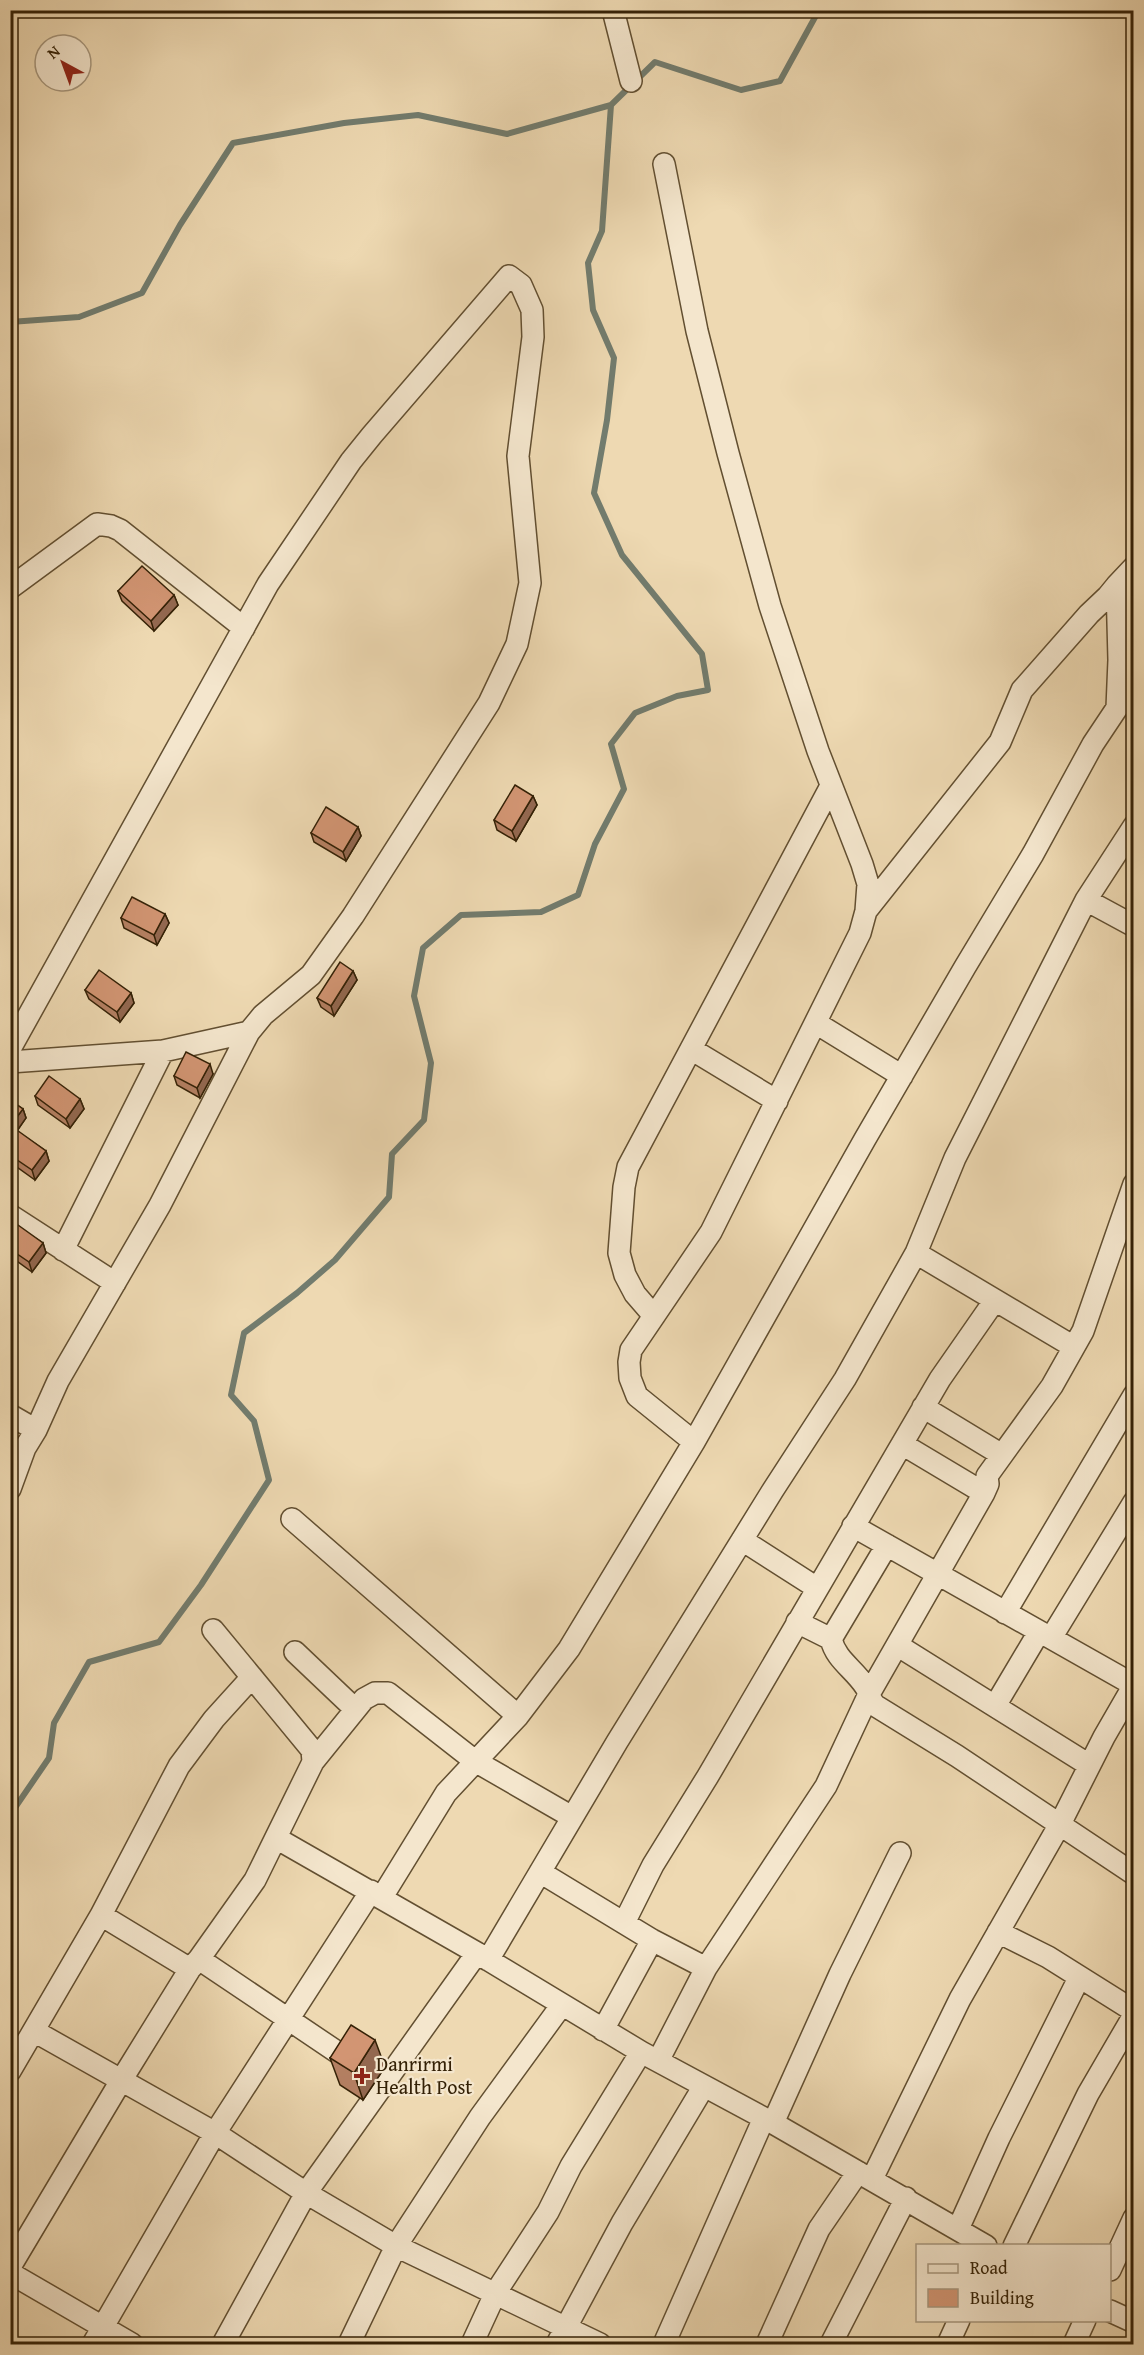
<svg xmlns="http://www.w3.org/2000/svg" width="1144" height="2355" font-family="'Gentium Book Plus',serif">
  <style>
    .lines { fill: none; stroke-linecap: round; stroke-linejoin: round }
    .stream { stroke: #727c6e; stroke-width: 6 }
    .minor-casing { stroke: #624f31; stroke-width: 24 }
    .minor { stroke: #f4e6cd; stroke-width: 21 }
    .wall { fill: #b58063; stroke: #342106; stroke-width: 1.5 }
    .shaded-wall { fill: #936850; stroke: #342106; stroke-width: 1.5 }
    .building { fill: #d29573; stroke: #342106; stroke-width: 1.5 }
    .poi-dot { fill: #8f2418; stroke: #f4e6cd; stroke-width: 2 }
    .labels { text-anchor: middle; stroke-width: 4.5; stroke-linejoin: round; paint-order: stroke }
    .poi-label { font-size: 20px; fill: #342106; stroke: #f4e6cd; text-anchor: start }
  </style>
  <rect width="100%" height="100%" fill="#eed9b2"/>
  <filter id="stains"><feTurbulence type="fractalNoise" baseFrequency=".00333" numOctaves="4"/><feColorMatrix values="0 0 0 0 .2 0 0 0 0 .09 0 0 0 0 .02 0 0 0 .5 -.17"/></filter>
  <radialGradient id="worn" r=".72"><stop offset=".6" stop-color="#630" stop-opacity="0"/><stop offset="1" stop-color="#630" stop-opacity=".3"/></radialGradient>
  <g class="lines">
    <path class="stream" d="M10,322L79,317L142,293L180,225L233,143L344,123L418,115L507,134L611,105L655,62L741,90L780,81L819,10
      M10,1815L49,1758L54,1723L89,1662L159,1642L201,1585L269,1480L254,1421L231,1395L244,1333L297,1293L335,1260L389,1197L392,1154L424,1120L431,1063L414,996L423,948L461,915L541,912L578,895L595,844L624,789L611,744L635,713L677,696L708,690L702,654L622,555L594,493L607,420L614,358L593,310L588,263L602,231L611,105"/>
    <g class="minor-casing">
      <path id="minor" d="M613,10L631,81
        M664,164L697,331L728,453L770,606L818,751L862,864L868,884L866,911L860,933L711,1232L631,1350L629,1362L630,1378L637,1396L694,1442
        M10,588L97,524L111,526L120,530L244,628
        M1086,900L1134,926
        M866,911L1000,742L1022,690L1089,614L1108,596L1117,585
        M816,1023L902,1076
        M10,1049L268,584L351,461L372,435L509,276L521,285L532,310L533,337L518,456L530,583L517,644L489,703L353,916L311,975L263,1015L249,1032L163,1051L10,1062
        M691,1049L777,1101
        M10,1215L115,1283
        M63,1250L163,1051
        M916,1253L1074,1347
        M654,1316L635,1294L625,1275L619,1253L624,1187L628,1167L831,786
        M923,1407L1002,1455
        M10,1415L36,1430
        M902,1444L984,1493
        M10,1489L25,1448L36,1430L58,1381L160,1205L249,1032
        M292,1519L518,1716
        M853,1526L1134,1685
        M742,1540L817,1588
        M1005,1613L1134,1395
        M797,1622L831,1639C836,1660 853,1668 865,1686C870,1693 869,1700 876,1706L957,1756L1134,1874
        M1051,1638L1134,1502
        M831,1639L887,1545
        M897,1645L1089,1765
        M295,1652L355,1709
        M995,1706L1039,1632
        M313,1762L364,1699L375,1693H388L475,1761L572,1817
        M276,1838L477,1953L641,2052L773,2123L986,2246
        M540,1872L652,1940L706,1968
        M382,1897L446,1793L518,1716L569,1649L694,1442L865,1139L965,967L1033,854L1093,744L1117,708L1119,660L1117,585L1134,567
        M101,1915L190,1969
        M624,1923L653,1865L708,1776L940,1379L995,1300
        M998,1932L1048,1957L1134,2011
        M199,1959L255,1880L313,1762L312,1750L213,1630
        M488,1960L617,1742L773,1490L845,1379L916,1253L955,1158L1086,900L1134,826
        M603,2030L652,1940
        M34,2031L215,2133L306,2193L396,2246L600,2344
        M658,2061L706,1968L826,1786L869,1694L984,1493L988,1484L987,1476L1052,1386L1083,1331L1134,1184
        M10,2071L101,1915L179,1766L214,1719L252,1677
        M773,2123L840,1974L900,1853
        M872,2179L960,1999L1060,1824L1104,1737L1134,1685
        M958,2229L999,2138L1079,1978
        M1014,2246L1088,2094L1134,2015
        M10,2267L122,2079L190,1969L199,1959L340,2054
        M1110,2270L1134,2218
        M10,2273L132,2344
        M1110,2311L1134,2322
        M93,2344L215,2133L371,1891
        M223,2344L306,2193L477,1953
        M349,2344L396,2246L480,2117L561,2006
        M472,2344L496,2292L548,2212L571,2166L641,2052
        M557,2344L622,2223L704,2086
        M664,2344L764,2118
        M767,2344L819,2229L858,2172
        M831,2344L906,2198
        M948,2344L959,2320
        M1074,2344L1085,2320"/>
    </g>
    <use href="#minor" class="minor"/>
  </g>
  <path class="wall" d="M118,591L174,595L178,605L154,631L122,601Z
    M533,796L537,805L516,841L497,830L494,820Z
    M358,827L361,836L346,861L314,842L311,833Z
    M165,914L169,923L157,945L124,928L121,918Z
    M353,971L357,980L334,1016L321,1007L317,998Z
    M85,990L131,993L134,1003L120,1022L89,999Z
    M213,1074L200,1098L177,1085L174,1076Z
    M35,1096L80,1099L84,1109L70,1128L38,1105Z
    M10,1100L23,1109L26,1118L17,1131L46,1151L49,1161L35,1180L10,1162Z
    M10,1222L43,1243L46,1253L32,1272L10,1256Z
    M330,2058L385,2067L363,2100L340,2085Z"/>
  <path class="shaded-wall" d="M174,595L178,605L154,631L151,621Z
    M533,796L537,805L516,841L512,831Z
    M358,827L361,836L346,861L343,852Z
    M165,914L169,923L157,945L154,935Z
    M353,971L357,980L334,1016L331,1006Z
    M131,993L134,1003L120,1022L117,1012Z
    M210,1064L213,1074L200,1098L197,1088Z
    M80,1099L84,1109L70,1128L66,1119Z
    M23,1109L26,1118L12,1138L10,1133V1126Z
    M46,1151L49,1161L35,1180L32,1170Z
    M43,1243L46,1253L32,1272L29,1262Z
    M375,2040L385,2067L363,2100L354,2073Z"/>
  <path class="building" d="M142,566L174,595L151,621L118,591Z
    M515,785L533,796L512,831L494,820Z
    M326,807L358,827L343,852L311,833Z
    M132,897L165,914L154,935L121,918Z
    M340,962L353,971L331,1006L317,998Z
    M99,970L131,993L117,1012L85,990Z
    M186,1052L210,1064L197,1088L174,1076Z
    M49,1076L80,1099L66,1119L35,1096Z
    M10,1100L23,1109L10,1126Z
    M14,1128L46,1151L32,1170L10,1155V1134Z
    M11,1220L43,1243L29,1262L10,1249V1222Z
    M351,2025L375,2040L354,2073L330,2058Z"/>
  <path class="poi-dot" d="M359 2067h6v6h6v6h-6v6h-6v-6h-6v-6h6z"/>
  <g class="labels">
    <g class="poi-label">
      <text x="376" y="2071">Danrirmi<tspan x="376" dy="23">Health Post</tspan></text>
    </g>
  </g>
  <rect width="1144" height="2355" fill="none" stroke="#eed9b2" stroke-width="36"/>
  <rect x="12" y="12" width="1120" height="2331" fill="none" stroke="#342106" stroke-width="3"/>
  <rect x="18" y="18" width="1108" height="2319" fill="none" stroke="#342106" stroke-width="1.5"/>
  <rect x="916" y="2244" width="195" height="78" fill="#f4e6cd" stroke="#a7977d" stroke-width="1.5"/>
  <rect x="928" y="2264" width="30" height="9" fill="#f4e6cd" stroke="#a7977d" stroke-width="1.5"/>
  <text x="970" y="2274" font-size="18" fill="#342106">Road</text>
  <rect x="928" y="2289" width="30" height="18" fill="#d29573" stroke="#a7977d" stroke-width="1.5"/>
  <text x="970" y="2304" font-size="18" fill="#342106">Building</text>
  <g transform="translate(63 63) rotate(319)"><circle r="28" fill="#f4e6cd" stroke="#a7977d" stroke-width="1.5"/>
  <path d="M0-4.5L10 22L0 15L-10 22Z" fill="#8f2418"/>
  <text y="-9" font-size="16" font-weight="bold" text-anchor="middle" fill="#342106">N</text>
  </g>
  <rect width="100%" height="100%" filter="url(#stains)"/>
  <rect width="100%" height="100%" fill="url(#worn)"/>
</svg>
